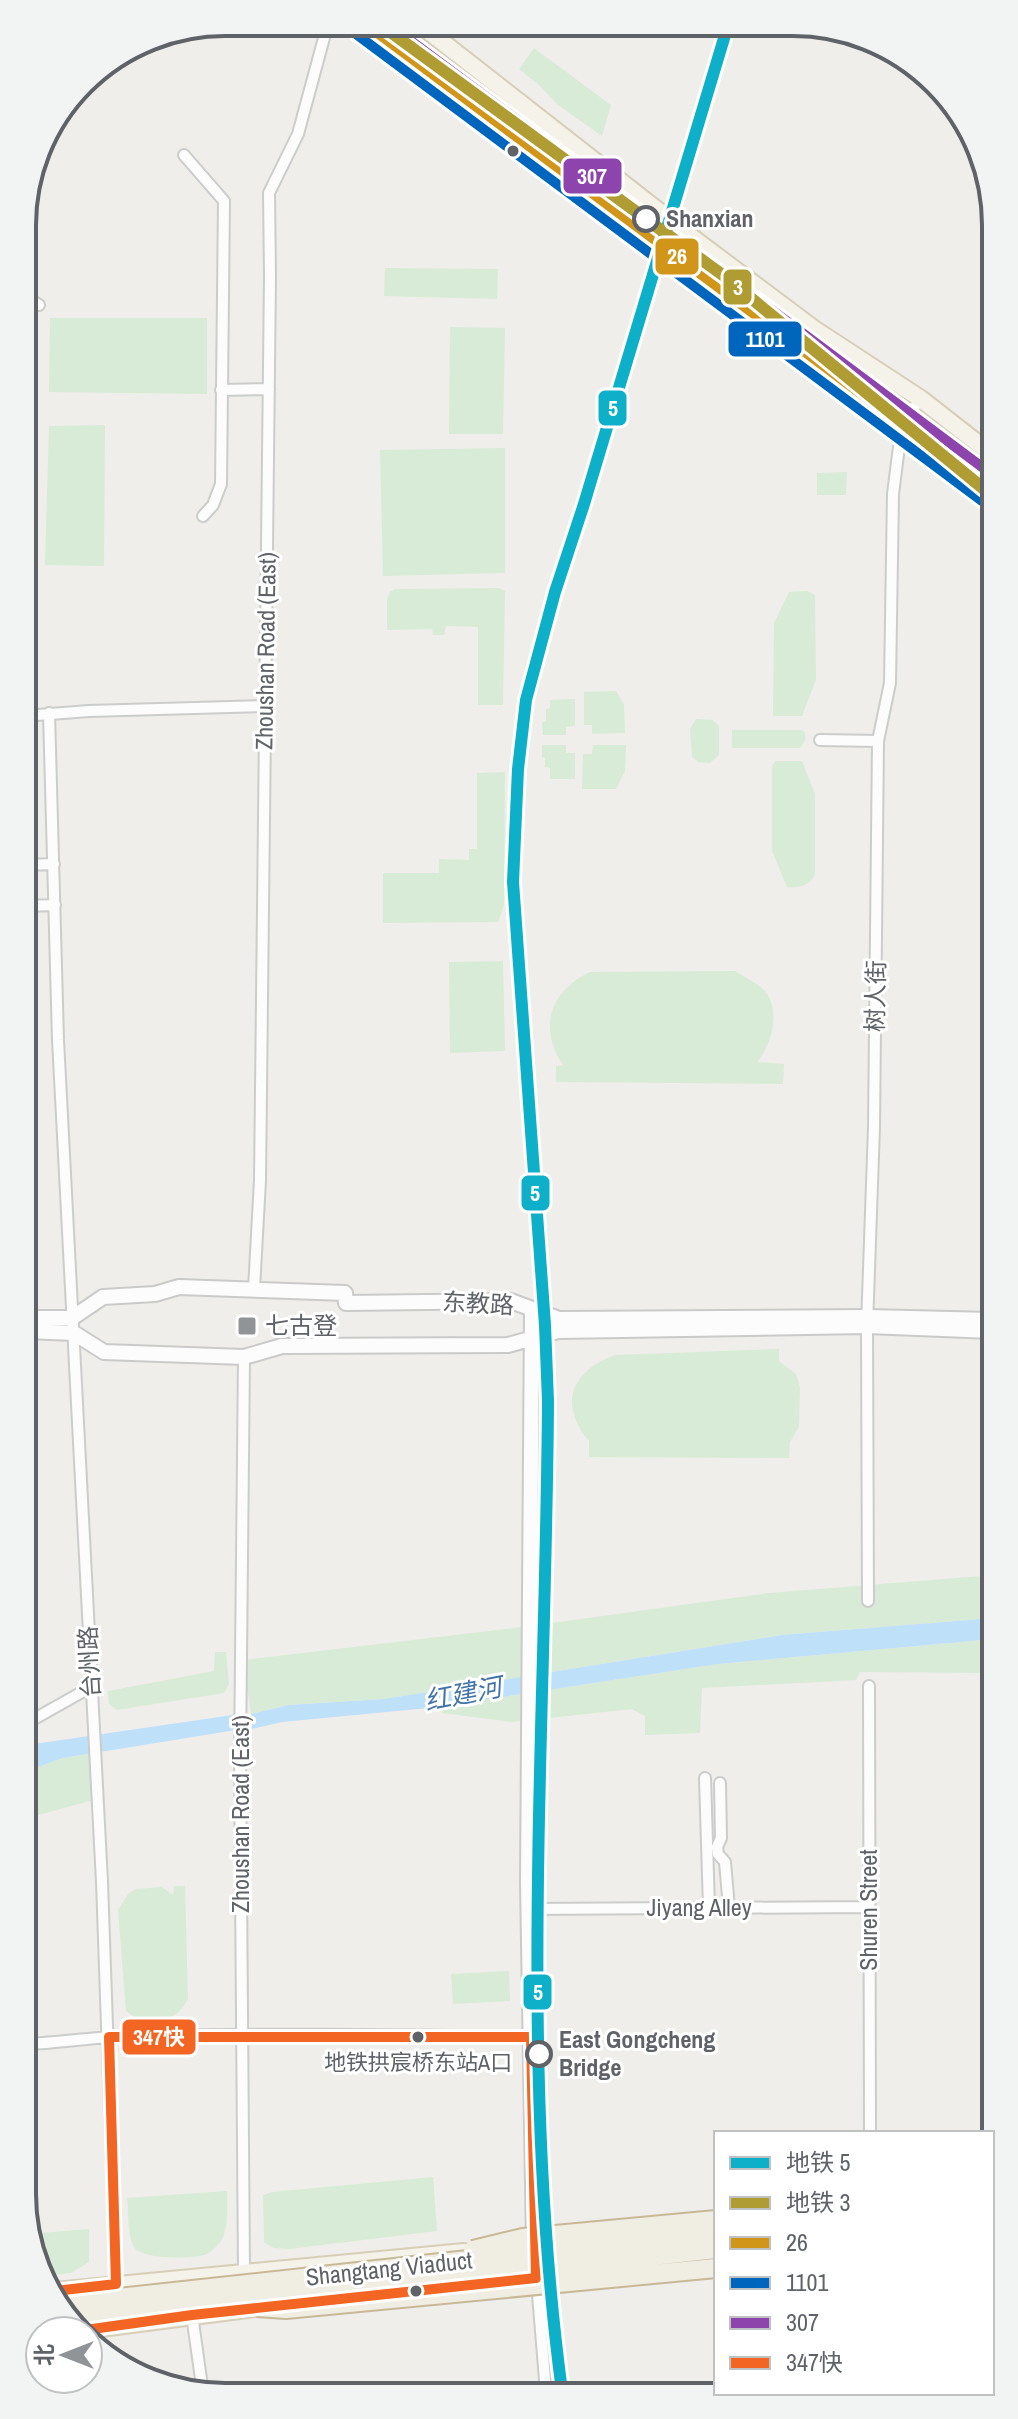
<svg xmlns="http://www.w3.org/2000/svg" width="1018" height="2419" font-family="'Archivo Narrow','Noto Sans SC',sans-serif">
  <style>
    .green { fill: #d8ebd6 }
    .water { fill: #bfe0f9 }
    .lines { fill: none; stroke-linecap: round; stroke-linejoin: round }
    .street-casing { stroke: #cbcccc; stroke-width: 14 }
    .secondary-casing { stroke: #cacacb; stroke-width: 18 }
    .primary-casing { stroke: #d7ceb8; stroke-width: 20 }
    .highway-casing { stroke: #c8b996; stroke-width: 22 }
    .street { stroke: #fdfcfc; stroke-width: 10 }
    .secondary { stroke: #fdfcfc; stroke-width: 14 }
    .primary { stroke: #f4f2e9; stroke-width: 16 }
    .highway { stroke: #f0ede3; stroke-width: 18 }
    .highway-bridge-casing { stroke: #c8b996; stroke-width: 22; stroke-linecap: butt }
    .highway-bridge { stroke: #f0ede3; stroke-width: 18 }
    .bus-1-casing { stroke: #fff; stroke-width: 16 }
    .bus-2-casing { stroke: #fff; stroke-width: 16 }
    .bus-3-casing { stroke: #fff; stroke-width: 16 }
    .bus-4-casing { stroke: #fff; stroke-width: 16 }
    .bus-1 { stroke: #d1951a; stroke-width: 10 }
    .bus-2 { stroke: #0065bd; stroke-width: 10 }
    .bus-3 { stroke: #8e44ad; stroke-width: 10 }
    .bus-4 { stroke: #f26522; stroke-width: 10 }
    .metro-1-casing { stroke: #fff; stroke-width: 18 }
    .metro-2-casing { stroke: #fff; stroke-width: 18 }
    .metro-1 { stroke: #0db0c8; stroke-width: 12 }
    .metro-2 { stroke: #af9d34; stroke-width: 12 }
    .bus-dot { fill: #5f6368; stroke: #fff; stroke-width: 3 }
    .stop-dot { fill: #fff; stroke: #5f6368; stroke-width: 4 }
    .poi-dot { fill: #919496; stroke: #fff; stroke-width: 3 }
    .labels { text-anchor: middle; stroke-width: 6; stroke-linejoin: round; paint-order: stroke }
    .bus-label { font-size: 22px; fill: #5f6368; stroke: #fff }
    .stop-label { font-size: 24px; font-weight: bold; fill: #5f6368; stroke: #fff; text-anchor: start }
    .street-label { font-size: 24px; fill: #5f6368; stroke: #fff }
    .poi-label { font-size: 24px; fill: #5f6368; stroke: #fff; text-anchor: start }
    .water-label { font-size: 26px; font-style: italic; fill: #4174aa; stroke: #fff }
    .rim { fill: none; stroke: #5f6368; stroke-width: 4 }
    .line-badge { stroke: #fff; stroke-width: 3 }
    .badge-label { font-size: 22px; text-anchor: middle; font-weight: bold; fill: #fff }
  </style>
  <rect width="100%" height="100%" fill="#efeeea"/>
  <path class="green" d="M534,48L611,105L602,136L558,105L539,85L519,69Z
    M385,268L498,269L497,299L384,296Z
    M50,318H207V394L49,392Z
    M450,327L505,328L503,434H449Z
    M23,425H30L27,562H24Z
    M105,425L104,566L45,565L49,426Z
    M505,448V573L383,576L380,450Z
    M847,472L846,495H817V473Z
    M499,588L505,591L503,705H478V627L446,626L444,635H433L432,629L387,630V599L390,592L395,589Z
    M789,592L807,591L815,595L816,680L802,716H773L774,623Z
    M616,691L624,704L625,733L592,734V725H584V692Z
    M575,699V726L566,727V735H543L542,722L546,721V709L550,708V700Z
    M696,719L713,720L719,726V755L710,763L698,762L692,757L690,729Z
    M732,730H800L804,731L806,739L800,748H732Z
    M542,745H566V753H575V779H550V768L545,767V758L542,757Z
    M593,745H626L625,771L616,789H582L583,754H592Z
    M775,761H802L815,794V874C810,886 799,888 787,887L772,851V767Z
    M505,772L504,905L498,922L383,923V873H439V859L469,860V849H477V773Z
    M503,961L505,1051L450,1053L449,962Z
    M735,971C744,977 755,982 763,989C782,1008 772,1045 757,1062L784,1064L783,1084L556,1082V1066L563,1065C538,1027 550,991 590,972Z
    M779,1349V1361L796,1374L800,1387L799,1427L790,1442L789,1458L589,1457V1441C558,1404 571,1371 615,1355Z
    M994,1575V1618L782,1635L384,1699L289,1705L251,1714L243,1660L515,1628L769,1593Z
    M994,1639V1673L860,1672L856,1680L702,1688L700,1733L645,1735V1716L632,1709L512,1722L443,1713L440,1706L718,1664Z
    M215,1652H226L229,1684L224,1693L117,1710L109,1704L108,1691L214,1671Z
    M95,1753L97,1799L27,1818V1771L63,1758Z
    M174,1886H185L188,1999C175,2025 147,2029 126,2011L118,1910L128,1894L136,1889L162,1887L173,1895Z
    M509,1971L510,2001L453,2004L451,1974Z
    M433,2177L437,2231L289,2249L274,2248L264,2242L263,2195L272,2192Z
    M227,2191C227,2207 229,2227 221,2241C218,2245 211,2252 207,2254C194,2259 142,2260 134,2247C127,2235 129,2212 127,2198Z
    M89,2229V2262L71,2273L46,2276L29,2246V2234Z"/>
  <path class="water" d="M994,1618V1639L718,1664L429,1708L282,1722L252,1729L251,1714L289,1705L384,1699L782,1635Z
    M233,1715L236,1730L63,1758L27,1771V1745Z"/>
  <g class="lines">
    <g class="street-casing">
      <path id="street" d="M184,155L224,201L221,484L213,505L203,516
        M23,295L39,305
        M221,390L269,389
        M49,713L58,1040L102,1882L116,2284
        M24,716L89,711L266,706
        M820,740L878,741
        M25,865L54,864
        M25,906L55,905
        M254,1289L260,1180L270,276L269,193L298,134L328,23
        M868,1601L867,1326L874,1127L878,741L890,683L893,494L902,423L921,399
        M869,1686L870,2133
        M27,1723L91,1687
        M705,1778L709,1908
        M720,1783L721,1838L717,1847L718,1854L725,1862L729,1908
        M529,1909L869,1907
        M28,2044C57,2043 85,2038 114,2037C253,2033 392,2035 531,2037
        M244,2271L240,1757L244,1357
        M537,2282L546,2392
        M192,2315L203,2393"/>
    </g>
    <g class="secondary-casing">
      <path id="secondary" d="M532,1309L528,1882L534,2244
        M26,1318H72L103,1297L155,1294L179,1287L345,1293L346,1303L511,1301L559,1319L867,1317L993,1320
        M26,1331L74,1333L104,1352L244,1357L282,1346L508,1345L558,1331L867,1326L993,1331"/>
    </g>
    <g class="primary-casing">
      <path id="primary" d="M364,23L990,490
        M418,23L698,242L814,329L921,399L990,453
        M55,2291L464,2252
        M78,2331L271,2306"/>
    </g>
    <g class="highway-casing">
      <path id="highway" d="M992,2202H996"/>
    </g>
    <use href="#street" class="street"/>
    <use href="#secondary" class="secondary"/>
    <use href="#primary" class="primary"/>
    <use href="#highway" class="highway"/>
    <g class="highway-bridge-casing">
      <path id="highway-bridge" d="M473,2250L523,2238L716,2220
        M63,2304L716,2233
        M257,2307L286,2309L716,2268
        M71,2319L716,2249"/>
    </g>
    <use href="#highway-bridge" class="highway-bridge"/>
    <g class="bus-1-casing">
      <path id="bus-1" d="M364,23L990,490"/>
    </g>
    <g class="bus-2-casing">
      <path id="bus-2" d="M356,34L982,501"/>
    </g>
    <g class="bus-3-casing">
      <path id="bus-3" d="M387,23L990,473"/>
    </g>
    <g class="bus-4-casing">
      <path id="bus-4" d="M55,2291L116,2284L109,2037H531L536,2278L192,2315L78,2331"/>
    </g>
    <use href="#bus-1" class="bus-1"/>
    <use href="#bus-2" class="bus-2"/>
    <use href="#bus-3" class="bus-3"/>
    <use href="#bus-4" class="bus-4"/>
    <g class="metro-1-casing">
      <path id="metro-1" d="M562,2391C518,2064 546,1730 548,1401L545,1325L513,882L518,769L526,700L555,592L584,504L728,25"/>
    </g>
    <g class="metro-2-casing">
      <path id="metro-2" d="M378,23L724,276L990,494"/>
    </g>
    <use href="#metro-1" class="metro-1"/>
    <use href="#metro-2" class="metro-2"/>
  </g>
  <g class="bus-dot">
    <circle cx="513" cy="151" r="7"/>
    <circle cx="418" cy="2037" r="7"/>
    <circle cx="416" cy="2291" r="7"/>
  </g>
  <g class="stop-dot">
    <circle cx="646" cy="219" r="12"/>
    <circle cx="539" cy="2054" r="12"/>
  </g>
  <rect class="poi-dot" x="237" y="1316" width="20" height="20" rx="4"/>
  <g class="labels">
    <g class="bus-label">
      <text x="418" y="2070">地铁拱宸桥东站A口</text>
    </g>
    <g class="stop-label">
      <text x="666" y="227">Shanxian</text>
      <text x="559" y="2048">East Gongcheng<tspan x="559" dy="28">Bridge</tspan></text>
    </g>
    <g class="street-label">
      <text transform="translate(266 651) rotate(-89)" y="8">Zhoushan Road (East)</text>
      <text transform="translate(876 996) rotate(-89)" y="8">树人街</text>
      <text transform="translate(478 1304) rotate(3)" y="8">东教路</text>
      <text transform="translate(90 1662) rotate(-93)" y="8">台州路</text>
      <text transform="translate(241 1814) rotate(-90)" y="8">Zhoushan Road (East)</text>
      <text x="699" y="1916">Jiyang Alley</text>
      <text transform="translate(869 1910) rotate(-90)" y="8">Shuren Street</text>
      <text transform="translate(389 2269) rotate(-6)" y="8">Shangtang Viaduct</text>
    </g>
    <g class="poi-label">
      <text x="265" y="1334">七古登</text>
    </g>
    <g class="water-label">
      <text transform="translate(463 1694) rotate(-11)" y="9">红建河</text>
    </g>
  </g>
  <path d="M0 0H1018V2419H0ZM225 36H793A189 189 0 0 1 982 225V2194A189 189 0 0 1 793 2383H225A189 189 0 0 1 36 2194V225A189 189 0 0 1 225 36Z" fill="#f2f3f3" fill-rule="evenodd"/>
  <path class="rim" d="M225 36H793A189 189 0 0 1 982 225V2194A189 189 0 0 1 793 2383H225A189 189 0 0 1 36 2194V225A189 189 0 0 1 225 36Z"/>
  <g class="line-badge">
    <rect x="562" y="157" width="61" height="38" rx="8" fill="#8e44ad"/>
    <rect x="654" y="237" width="46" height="39" rx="8" fill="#d1951a"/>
    <rect x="722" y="268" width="31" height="38" rx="8" fill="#af9d34"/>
    <rect x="727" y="320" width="76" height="38" rx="8" fill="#0065bd"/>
    <rect x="597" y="389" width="31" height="38" rx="8" fill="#0db0c8"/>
    <rect x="520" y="1174" width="31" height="38" rx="8" fill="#0db0c8"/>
    <rect x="522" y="1973" width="31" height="38" rx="8" fill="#0db0c8"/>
    <rect x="121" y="2018" width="76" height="38" rx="8" fill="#f26522"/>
  </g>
  <g class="badge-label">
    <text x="592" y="184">307</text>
    <text x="677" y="264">26</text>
    <text x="738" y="295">3</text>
    <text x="765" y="347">1101</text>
    <text x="613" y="416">5</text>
    <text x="535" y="1201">5</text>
    <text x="538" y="2000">5</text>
    <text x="159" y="2045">347快</text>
  </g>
  <rect x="714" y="2131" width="280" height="264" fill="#ffffff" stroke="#bfc1c3" stroke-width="2"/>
  <rect x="730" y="2157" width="40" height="12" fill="#0db0c8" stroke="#bfc1c3" stroke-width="2"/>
  <text x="786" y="2171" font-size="24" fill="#5f6368">地铁 5</text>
  <rect x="730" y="2197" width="40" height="12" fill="#af9d34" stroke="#bfc1c3" stroke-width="2"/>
  <text x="786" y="2211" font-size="24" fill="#5f6368">地铁 3</text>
  <rect x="730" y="2237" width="40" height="12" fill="#d1951a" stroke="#bfc1c3" stroke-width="2"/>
  <text x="786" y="2251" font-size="24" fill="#5f6368">26</text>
  <rect x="730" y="2277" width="40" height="12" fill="#0065bd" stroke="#bfc1c3" stroke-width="2"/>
  <text x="786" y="2291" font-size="24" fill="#5f6368">1101</text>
  <rect x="730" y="2317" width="40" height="12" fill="#8e44ad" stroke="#bfc1c3" stroke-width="2"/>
  <text x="786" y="2331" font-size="24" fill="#5f6368">307</text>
  <rect x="730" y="2357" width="40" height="12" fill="#f26522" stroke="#bfc1c3" stroke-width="2"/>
  <text x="786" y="2371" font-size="24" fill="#5f6368">347快</text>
  <g transform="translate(64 2355) rotate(270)"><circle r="38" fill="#ffffff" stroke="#bfc1c3" stroke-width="2"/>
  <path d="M0-6L14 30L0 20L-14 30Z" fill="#919496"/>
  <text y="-12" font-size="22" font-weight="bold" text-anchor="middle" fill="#5f6368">北</text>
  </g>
</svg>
